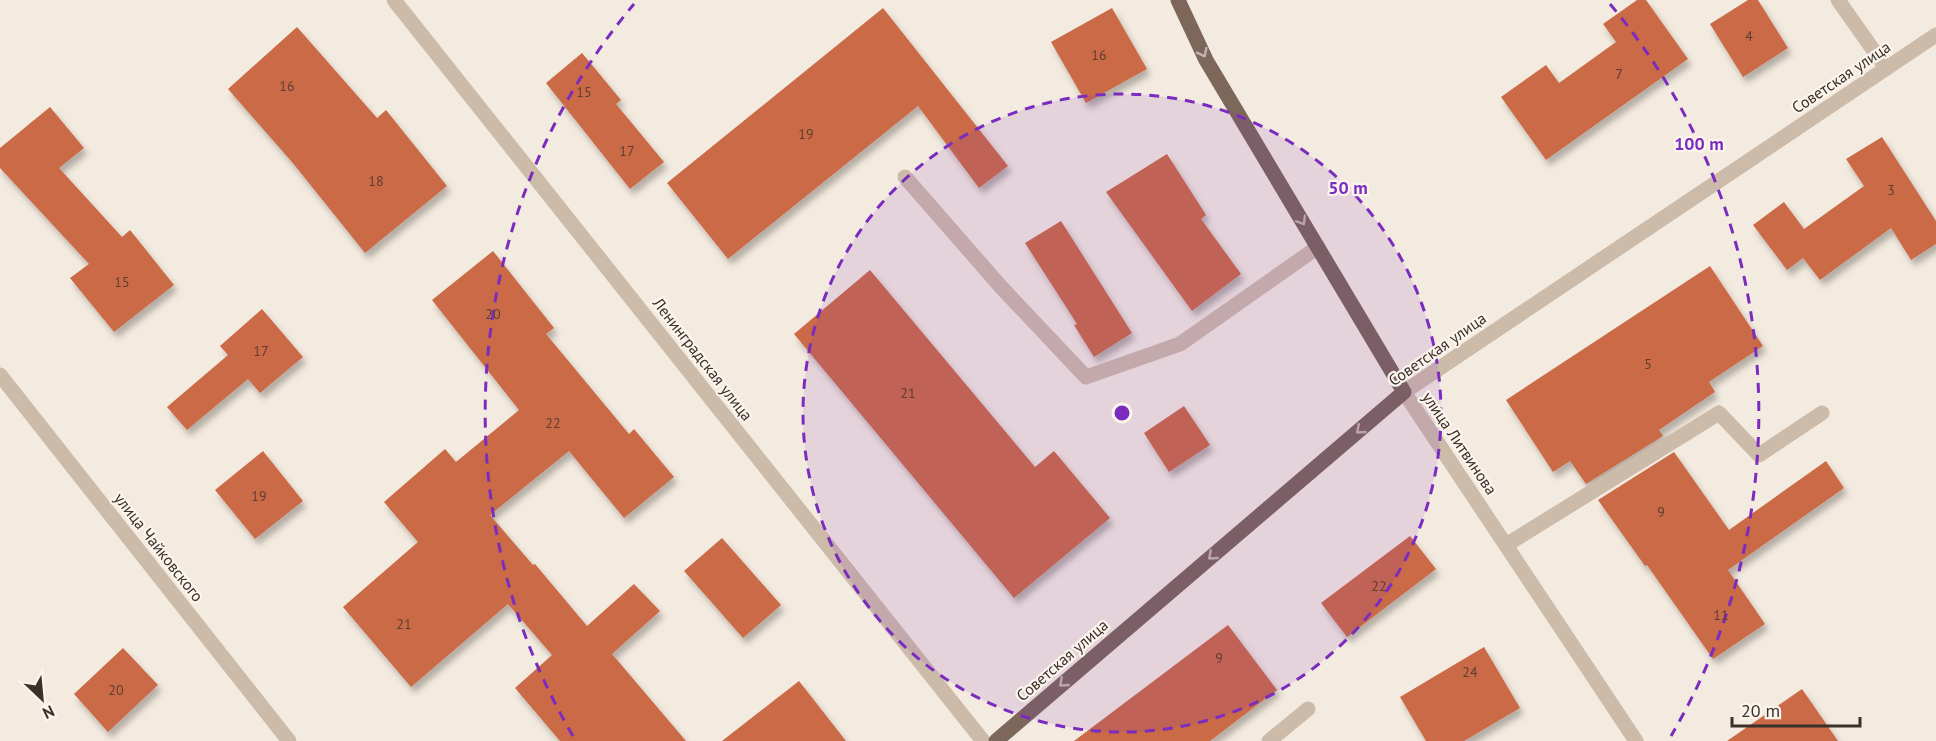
<svg xmlns="http://www.w3.org/2000/svg" width="1936" height="741" font-family="'PT Sans',sans-serif">
  <style>
    .building { fill: #ca6a47; filter: url(#shadow) }
    .lines { fill: none; stroke-linecap: round; stroke-linejoin: round }
    .lane { stroke: #cdbbaa; stroke-width: 15 }
    .street { stroke: #cdbbaa; stroke-width: 15 }
    .primary { stroke: #7d675b; stroke-width: 15 }
    .oneway { stroke: #c2b5ab }
    .ring { fill: none; stroke: #7b2cbf; stroke-width: 3; stroke-dasharray: 10 8 }
    .labels { text-anchor: middle; stroke-width: 4.5; stroke-linejoin: round; paint-order: stroke }
    .number-label { font-size: 14px; fill: #5f3e31 }
    .street-label { font-size: 16px; fill: #3b302a; stroke: #fbf5ed }
    .centre { fill: #7b2cbf; stroke: #fbf5ed; stroke-width: 3 }
    .ring-label { font-size: 18px; text-anchor: middle; font-weight: bold; fill: #7b2cbf; stroke: #fbf5ed; stroke-width: 4.5; stroke-linejoin: round; paint-order: stroke }
  </style>
  <defs>
    <filter id="shadow"><feDropShadow dx="3.5" dy="6" stdDeviation="3" flood-color="#0004"/></filter>
  </defs>
  <rect width="100%" height="100%" fill="#f4ebe0"/>
  <path class="building" d="M1637,0H1646L1688,59L1546,160L1501,97L1546,65L1559,83L1616,42L1603,24Z
    M1748,0H1758L1788,48L1743,77L1710,24Z
    M883,8L1008,166L979,188L918,106L728,259L667,183Z
    M1112,8L1147,69L1086,103L1051,42Z
    M297,27L377,118L386,110L447,186L365,253L292,162L228,89Z
    M582,53L621,100L616,104L664,162L630,189L546,83Z
    M50,107L84,148L59,168L122,237L130,230L174,285L114,332L70,278L89,264L0,168V148Z
    M1882,137L1936,221V244L1911,260L1891,228L1820,280L1803,258L1787,270L1753,225L1784,202L1804,229L1864,186L1846,159Z
    M1167,154L1206,215L1201,219L1241,274L1192,311L1106,192Z
    M1061,221L1132,333L1094,357L1074,325L1077,324L1025,243Z
    M493,251L554,328L546,334L629,434L634,429L674,477L624,518L569,451L490,515L533,565L535,564L587,626L634,584L660,611L612,654L686,741H560L515,688L552,655L508,604L411,687L343,607L418,542L384,502L445,449L456,462L519,410L432,300Z
    M1710,266L1763,346L1709,382L1715,392L1659,430L1663,436L1586,484L1570,461L1553,472L1506,400Z
    M870,270L1035,467L1054,451L1110,518L1014,598L794,334Z
    M262,309L303,357L260,393L248,379L187,430L167,407L228,355L220,346Z
    M1184,406L1210,445L1169,472L1144,433Z
    M263,451L303,501L255,539L215,490Z
    M1674,452L1729,530L1826,461L1844,488L1728,570L1765,624L1713,659L1647,565L1645,566L1598,500Z
    M1410,536L1436,569L1347,637L1321,603Z
    M722,538L781,605L743,638L684,571Z
    M1228,625L1277,690L1210,741H1074Z
    M1484,647L1520,708L1464,741H1426L1400,697Z
    M123,648L158,685L108,732L74,694Z
    M799,681L846,741H722Z
    M1802,689L1838,741H1727Z"/>
  <g class="lines">
    <path class="lane" d="M1838,0L1886,68
      M905,177L1001,287L1086,377L1180,344L1318,247
      M1506,545L1719,413L1759,455L1822,413
      M1269,741L1308,709"/>
    <path class="street" d="M394,0L983,741
      M0,375L289,741
      M1636,741L1404,392L1936,35"/>
    <path class="primary" d="M996,741L1404,392L1206,60L1178,0"/>
  </g>
  <defs><path id="oneway-chevron" d="M-2-3.5L2.5 0L-2 3.5" fill="none" stroke-width="1.6" stroke-linecap="round" stroke-linejoin="round" transform="scale(1.5)"/></defs>
  <g class="oneway">
    <use href="#oneway-chevron" transform="translate(1203 53) rotate(64)"/>
    <use href="#oneway-chevron" transform="translate(1302 221) rotate(59)"/>
    <use href="#oneway-chevron" transform="translate(1360 430) rotate(139)"/>
    <use href="#oneway-chevron" transform="translate(1212 556) rotate(139)"/>
    <use href="#oneway-chevron" transform="translate(1063 683) rotate(139)"/>
  </g>
  <circle cx="1122" cy="413" r="319" fill="#7b2cbf" fill-opacity=".12"/>
  <g class="ring">
    <circle cx="1122" cy="413" r="319"/>
    <path d="M573 736A637 637 0 0 1 634 4M1610 4A637 637 0 0 1 1671 736"/>
  </g>
  <g class="labels">
    <g class="number-label">
      <text x="1749" y="41">4</text>
      <text x="1099" y="60">16</text>
      <text x="1619" y="79">7</text>
      <text x="287" y="91">16</text>
      <text x="584" y="97">15</text>
      <text x="806" y="139">19</text>
      <text x="627" y="156">17</text>
      <text x="376" y="186">18</text>
      <text x="1891" y="195">3</text>
      <text x="122" y="287">15</text>
      <text x="493" y="319">20</text>
      <text x="261" y="356">17</text>
      <text x="1648" y="369">5</text>
      <text x="908" y="398">21</text>
      <text x="553" y="428">22</text>
      <text x="259" y="501">19</text>
      <text x="1661" y="517">9</text>
      <text x="1379" y="591">22</text>
      <text x="1721" y="620">11</text>
      <text x="404" y="629">21</text>
      <text x="1219" y="663">9</text>
      <text x="1470" y="677">24</text>
      <text x="116" y="695">20</text>
    </g>
    <g class="street-label">
      <text transform="translate(1841 77) rotate(-34)" y="6">Советская улица</text>
      <text transform="translate(1437 349) rotate(-35)" y="6">Советская улица</text>
      <text transform="translate(703 359) rotate(52)" y="6">Ленинградская улица</text>
      <text transform="translate(1460 443) rotate(56)" y="6">улица Литвинова</text>
      <text transform="translate(159 547) rotate(52)" y="6">улица Чайковского</text>
      <text transform="translate(1062 660) rotate(-41)" y="6">Советская улица</text>
    </g>
  </g>
  <circle cx="1122" cy="413" r="9" class="centre"/>
  <g class="ring-label">
    <text x="1699" y="150">100 m</text>
    <text x="1348" y="194">50 m</text>
  </g>
  <g transform="translate(42 699) rotate(154)" stroke="#fbf5ed" stroke-width="4.5" paint-order="stroke">
  <path d="M0-4.5L10 22L0 15L-10 22Z" fill="#3b302a"/>
  <text y="-9" font-size="16" font-weight="bold" text-anchor="middle" fill="#3b302a">N</text>
  </g>
  <path d="M1732 717v9h128v-9" fill="none" stroke="#3b302a" stroke-width="3"/>
  <text x="1741" y="717" font-size="18" fill="#3b302a" stroke="#fbf5ed" stroke-width="4.5" paint-order="stroke">20 m</text>
</svg>
